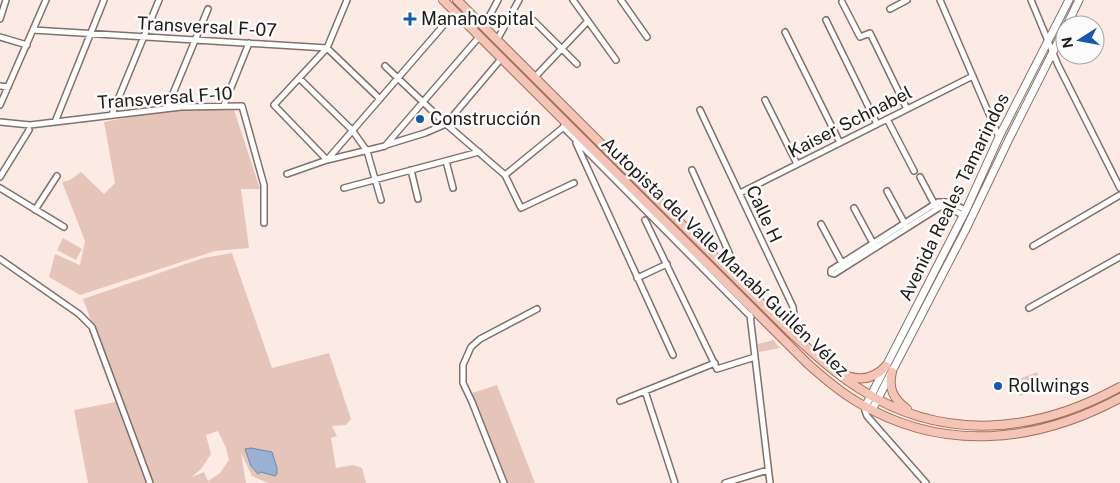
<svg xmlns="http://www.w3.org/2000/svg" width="1120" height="483" font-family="'Public Sans',sans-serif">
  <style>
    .green { fill: #e5c5ba; fill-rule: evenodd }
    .water { fill: #99b2d4; stroke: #75849c }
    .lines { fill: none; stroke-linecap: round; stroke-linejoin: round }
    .minor-casing { stroke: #80716c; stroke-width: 8 }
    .secondary-casing { stroke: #80716c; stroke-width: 9 }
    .primary-casing { stroke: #a5705f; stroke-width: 10 }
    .minor { stroke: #fff; stroke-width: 5 }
    .secondary { stroke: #fff; stroke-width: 7 }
    .primary { stroke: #f4c5b6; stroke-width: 8 }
    .poi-dot { fill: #1658a9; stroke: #fcfcfc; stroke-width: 2 }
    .labels { text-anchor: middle; stroke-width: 5; stroke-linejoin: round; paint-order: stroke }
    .poi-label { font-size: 18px; fill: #201a18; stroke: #fcfcfc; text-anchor: start }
    .street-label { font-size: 18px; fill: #201a18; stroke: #fcfcfc }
  </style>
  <rect width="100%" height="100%" fill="#fcebe5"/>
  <path class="green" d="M215,108L234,110L260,189H241L249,248L215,251L80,295L49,277L55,254L80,265L85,241L62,182L70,180L81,172L104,194L115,183L104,122C141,114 177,110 215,108Z
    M63,238L82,249L76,260L57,250Z
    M232,253L272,368L329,353L351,419L346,425L332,426L337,436L331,438L336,468L353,465L362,468L366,483H268L252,476L241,453L246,483H88L74,410L121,401L83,299L203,258ZM218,431L226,448L229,460L220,473L208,481L204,472L192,477L201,469L211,454L206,435ZM251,448L272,452L277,468L275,476L261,472L258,474L251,466Z
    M773,340L780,348L759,352L758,344Z
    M1037,372L1043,386L1020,396L1014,381Z
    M497,385L535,483H508L472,393Z"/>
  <path class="water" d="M251,448L272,452L277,468V474L275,476L261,472L258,474L251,466L245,449Z"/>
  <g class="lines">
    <g class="minor-casing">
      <path id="minor" d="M573,0L616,60
        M621,0L647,37
        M940,0L999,137
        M1031,0L1058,65L1120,188
        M842,2L860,37L870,33L907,109
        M890,9L907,0
        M0,19L6,0
        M826,20L877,124
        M534,21L577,64
        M484,26L498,0
        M33,30L327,48L347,0
        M785,32L840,143
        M0,37L27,45
        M497,40L519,0
        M385,66L446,124L505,175L521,208L574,183
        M535,77L588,21
        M299,78L352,130L367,151L381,200
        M0,86L8,87
        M380,99L327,48L274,105L327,160L385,146L479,37
        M765,100L797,164
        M0,105L46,0
        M224,105L249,43
        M167,108L208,9
        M700,110L793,307L794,315L789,331
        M112,114L159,0
        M887,119L914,171
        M0,122L30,125L181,107L242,106L264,185V223
        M55,122L104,0
        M563,127L751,317
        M576,143L673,355
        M386,145L425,133L446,124L501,59
        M446,161L453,188
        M411,170L418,199
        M692,170L730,255L734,268V277
        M287,174L327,160L455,12
        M505,175L565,126
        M0,177L29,130
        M920,177L936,207
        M0,188L64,227
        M344,188L479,152
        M887,191L906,226
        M740,193L973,76
        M854,208L874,245
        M35,210L57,176
        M645,220L717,369L755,357
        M821,224L843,265
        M1033,246L1120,195
        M0,259L79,314L92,327L150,483
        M831,273V270L938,202H948L966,210
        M831,273L834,274L940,207L944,206L963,215
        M637,278L667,264
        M1029,308L1120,257
        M750,315L770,483
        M645,391L675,483
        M620,401L715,363
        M865,407V411L867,416L926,483
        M504,483L472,402L463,383V365L471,347L480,339L537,309
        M725,483L768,470"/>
    </g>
    <g class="secondary-casing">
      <path id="secondary" d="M1067,25L1079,0
        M865,407L966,210L999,137L1069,0
        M872,410L965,231L1009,139L1065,28"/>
    </g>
    <g class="primary-casing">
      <path id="primary" d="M443,0L808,364C824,378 840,392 859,403C944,453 1036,443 1120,398
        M457,0L789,331C812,352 834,373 860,389C944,443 1036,433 1120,387
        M892,372C888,388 893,399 907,409
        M843,374C860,382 874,379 886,366"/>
    </g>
    <use href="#minor" class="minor"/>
    <use href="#secondary" class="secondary"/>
    <use href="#primary" class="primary"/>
  </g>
  <g class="poi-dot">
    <path d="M407.5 11.5h5v5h5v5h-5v5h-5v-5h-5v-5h5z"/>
    <circle cx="420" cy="119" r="5"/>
    <circle cx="998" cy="386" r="5"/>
  </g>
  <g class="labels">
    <g class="poi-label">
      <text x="421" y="25">Manahospital</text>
      <text x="430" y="125">Construcción</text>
      <text x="1008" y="392">Rollwings</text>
    </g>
    <g class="street-label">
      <text transform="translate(207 27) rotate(3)" y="6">Transversal F-07</text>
      <text transform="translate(165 98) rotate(-4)" y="6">Transversal F-10</text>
      <text transform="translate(850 122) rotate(-27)" y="6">Kaiser Schnabel</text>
      <text transform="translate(954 197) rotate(-64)" y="6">Avenida Reales Tamarindos</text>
      <text transform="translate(764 214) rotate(65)" y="6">Calle H</text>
      <text transform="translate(725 257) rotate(44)" y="6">Autopista del Valle Manabí Guillén Vélez</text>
    </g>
  </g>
  <g transform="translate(1080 40) rotate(259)"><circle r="24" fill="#fcfcfc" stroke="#a4a2a1"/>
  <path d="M0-4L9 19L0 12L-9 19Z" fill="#1658a9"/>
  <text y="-8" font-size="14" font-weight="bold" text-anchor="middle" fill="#201a18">N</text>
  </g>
</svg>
